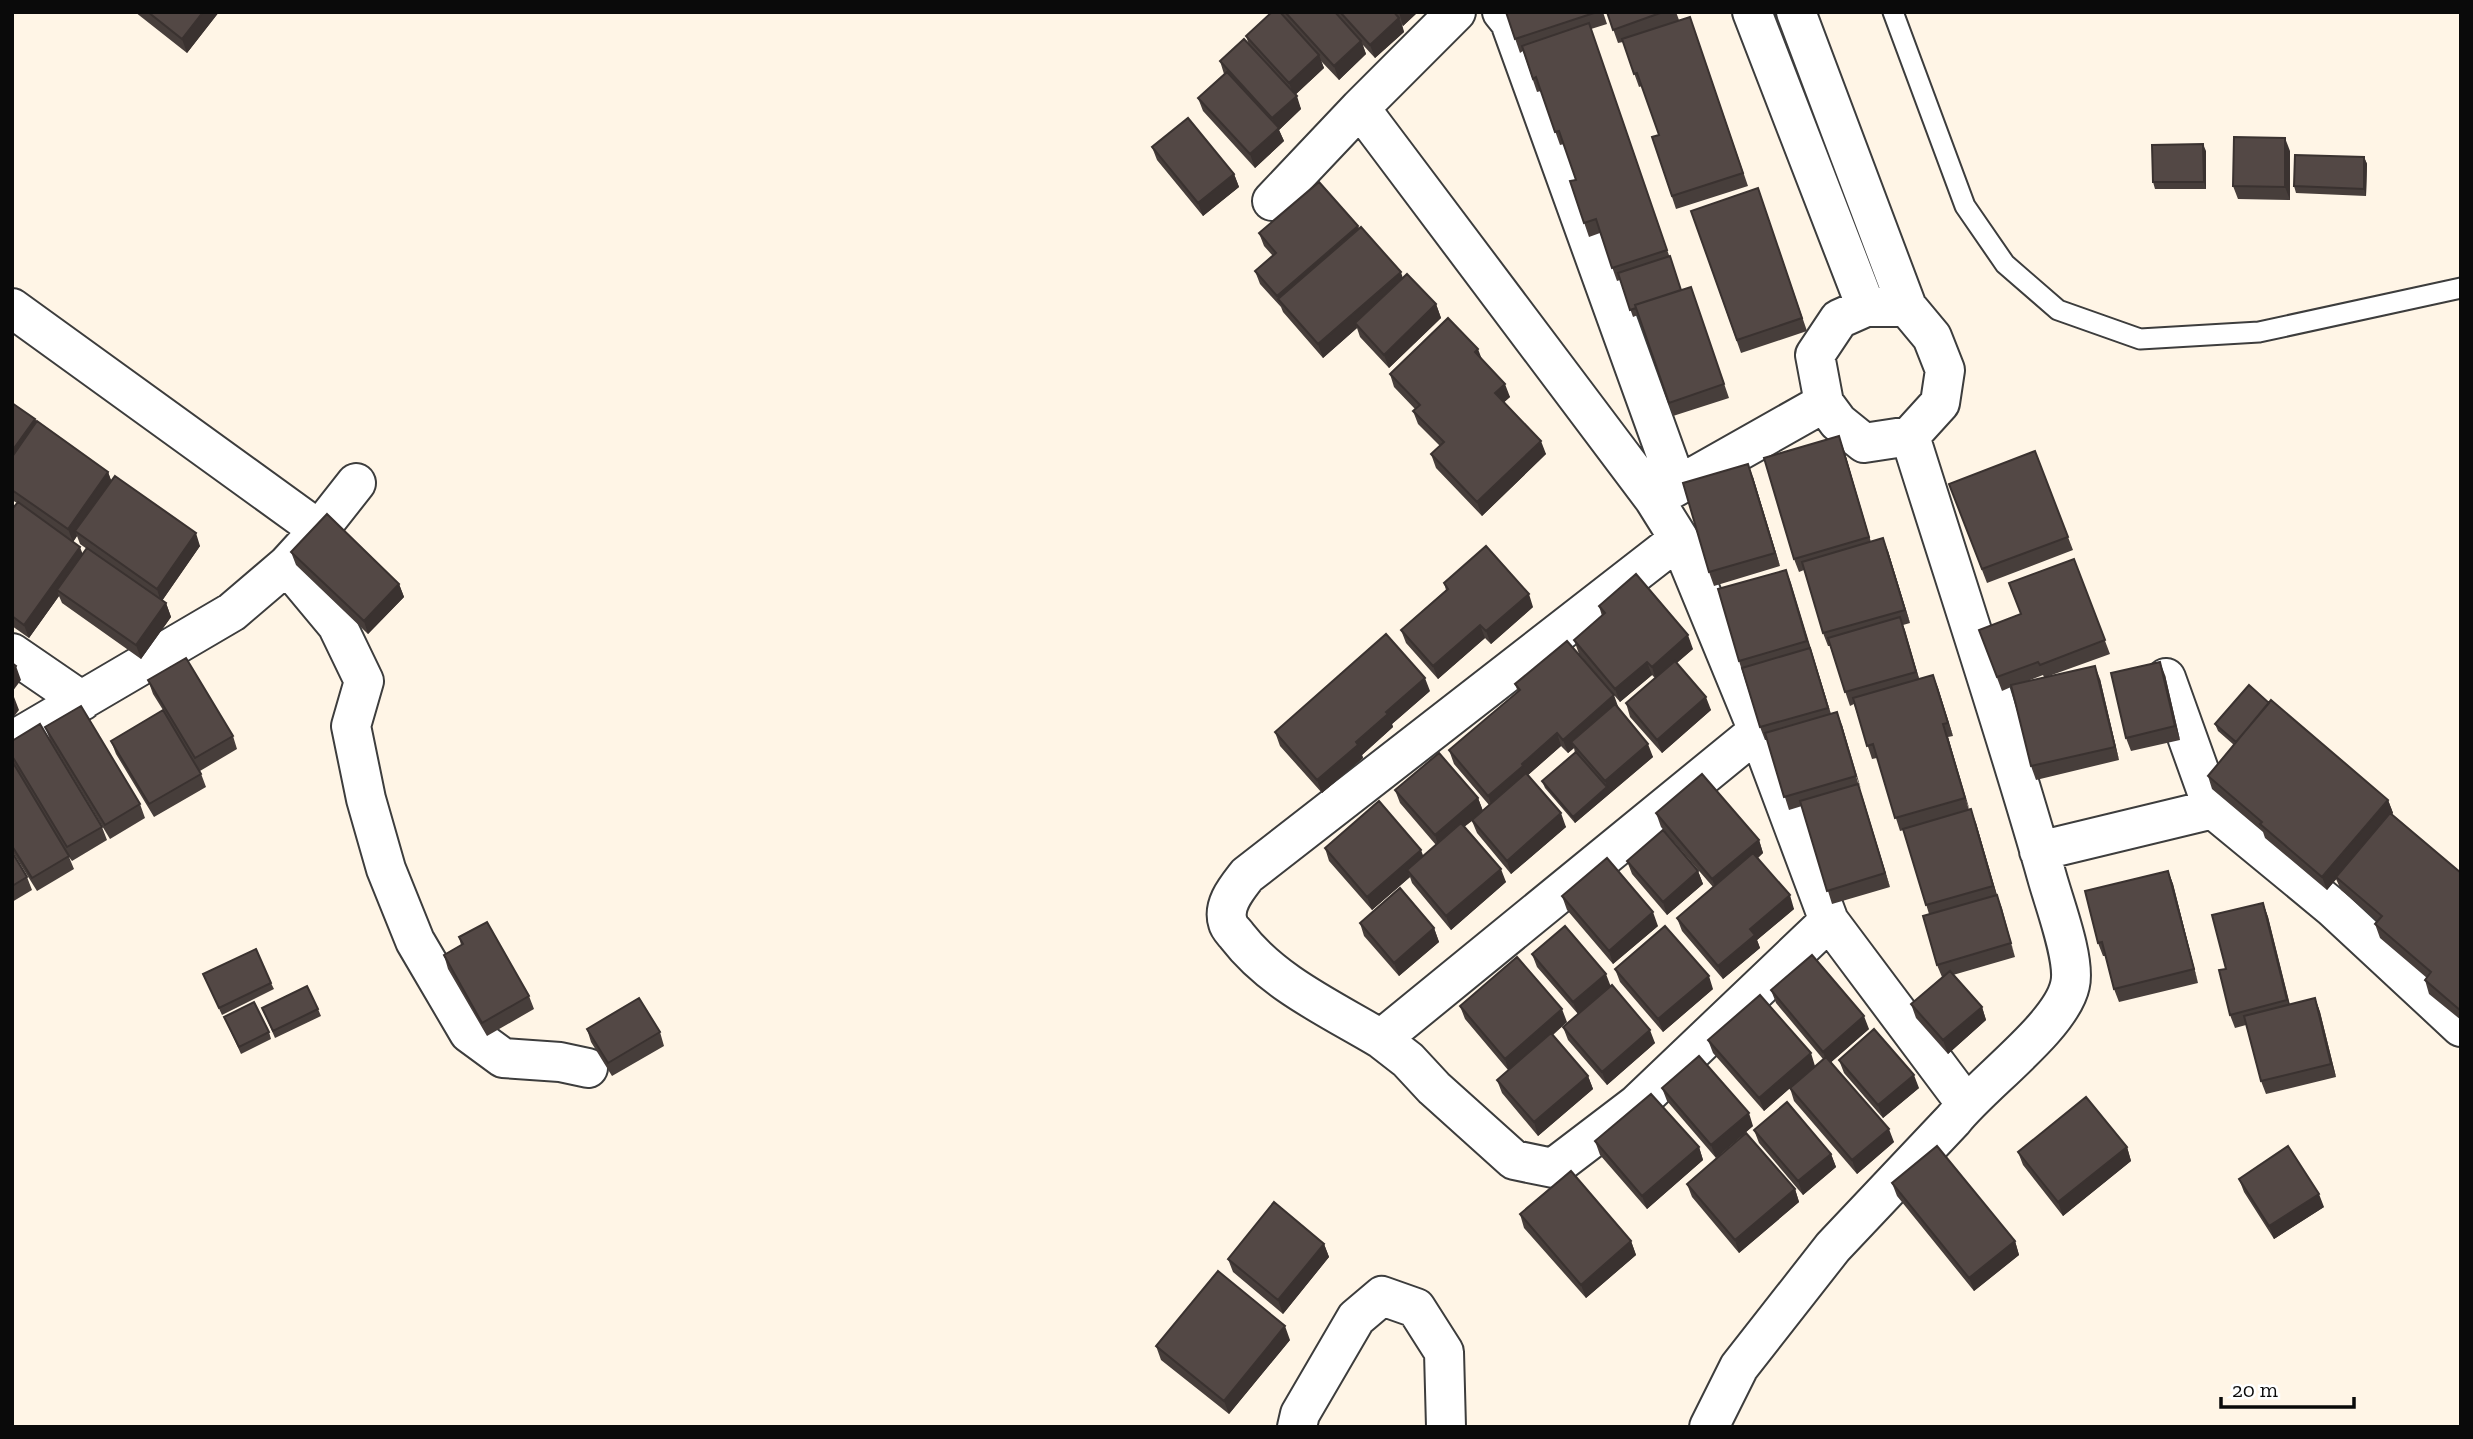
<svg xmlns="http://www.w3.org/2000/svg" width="2473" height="1439" font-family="'Zilla Slab',serif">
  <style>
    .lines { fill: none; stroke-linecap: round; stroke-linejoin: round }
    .service-casing { stroke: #3d3d3d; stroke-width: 23 }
    .minor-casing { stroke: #3d3d3d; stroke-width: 42 }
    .service { stroke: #fff; stroke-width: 19 }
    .minor { stroke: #fff; stroke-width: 38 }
    .wall { fill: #473e3b; fill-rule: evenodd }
    .shaded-wall { fill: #3a3230 }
    .building { fill: #534845; stroke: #3a3230; stroke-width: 2 }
  </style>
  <rect width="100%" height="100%" fill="#fff5e6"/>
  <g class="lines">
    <g class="service-casing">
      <path id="service" d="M1893,12L1965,206L2005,264L2058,310L2140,339L2259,332L2461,288"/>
    </g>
    <g class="minor-casing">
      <path id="minor" d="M1502,12L1510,22L1677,485
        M1752,12L1866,307
        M1796,12L1907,307
        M1360,108L1654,499
        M1272,201L1360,108L1456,12
        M1866,307H1907L1932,337L1945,370L1940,403L1910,436L1864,443L1838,422L1824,403L1815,355L1839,319Z
        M12,308L319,530
        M1679,539L1247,875C1237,888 1222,905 1228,923C1229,928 1235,933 1237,936C1273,983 1331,1009 1381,1039L1758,731
        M287,565L337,625L364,681L351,726L366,799L386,869L415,941L469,1033L503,1058L560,1062L588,1068
        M12,653L82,701
        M2166,678L2213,809
        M12,741L232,612L287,565L319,530L356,483
        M2039,851L2213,809L2333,908L2461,1027
        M1829,921L1966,1104
        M1381,1039L1408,1060L1434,1088L1514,1160L1553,1168L1637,1104L1829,921L1758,731L1679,539L1654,499L1824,403
        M1297,1427L1300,1414L1356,1318L1382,1296L1416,1308L1444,1352L1446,1427
        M1709,1427L1739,1367L1833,1247L1953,1120C1982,1083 2061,1027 2070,985C2076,960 2054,903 2047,877C2005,729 1956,583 1910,436"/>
    </g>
    <use href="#service" class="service"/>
    <use href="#minor" class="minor"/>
  </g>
  <path class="wall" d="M135,12H219L187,53Z
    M1282,12H1418L1403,26L1402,24L1404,32L1375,58L1363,45L1366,54L1339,80L1321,61L1324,68L1295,95L1301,109L1279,130L1284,141L1255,168L1203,111L1198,98L1224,74L1220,61L1249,45L1246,36L1283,16Z
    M1506,12H1603L1607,24L1591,29L1681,290L1691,287L1729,398L1673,416L1638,315L1633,317L1620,280L1617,281L1600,233L1589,237L1570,181L1576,180L1564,144L1560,145L1541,91L1537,92L1523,51L1520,53Z
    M1607,12H1676L1679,20L1690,17L1748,186L1676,209L1652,137L1659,135L1642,86L1639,87L1623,42L1618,43Z
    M1152,147L1234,174L1239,187L1203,216L1157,160Z
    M2206,151V189H2155L2153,182Z
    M2290,151V200L2238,199L2233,186Z
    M2364,157L2367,164L2366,196L2296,193L2294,186Z
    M1758,188L1807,331L1741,353L1691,211Z
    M1358,226L1359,229L1403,278L1436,304L1441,318L1389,368L1360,337L1357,328L1323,358L1283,312L1281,307L1260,284L1255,271L1273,256L1264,246L1259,233Z
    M1482,359L1510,397L1504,402L1546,454L1482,516L1436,468L1431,454L1440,446L1418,424L1413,411L1415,409L1394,387L1390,374Z
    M12,403L35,419L37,422L108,472L111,481L200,546L162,601L166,603L171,617L141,659L62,603L59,596L29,638L12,626V509L17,503L12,500ZM77,536L80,544L87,549L83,554L73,542Z
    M1844,450L1871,542L1888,551L1910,623L1903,625L1919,679L1933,675L1938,688L1953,736L1948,737L1969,810L1976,823L2015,957L1953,975L1982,1007L1986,1020L1948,1054L1916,1018L1911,1004L1942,977L1937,965L1929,914L1904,830L1900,831L1877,758L1872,759L1854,704L1850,706L1830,646H1828L1823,633L1804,570L1799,572L1794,559Z
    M2035,451L2073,550L1987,583L1949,484Z
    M1753,477L1780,566L1714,586L1709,572Z
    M291,552L399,584L404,597L368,634L296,565Z
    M2074,559L2110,654L2049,676L2100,679L2119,760L2036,780L2031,766L2011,687L2002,691L1979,630L2021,615ZM2043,675L2044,677L2025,682Z
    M1786,570L1831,714L1842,725L1860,790L1890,887L1832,904L1802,806L1789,810L1767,740H1765L1760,727L1739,661Z
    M1444,583L1533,607L1491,644L1485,638L1438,679L1406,643L1401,630L1446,590Z
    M1599,606L1693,649L1677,663L1711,710L1662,753L1630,717L1626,703L1655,678L1652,675L1620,702L1579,654L1574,640L1602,616Z
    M2165,675L2180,740L2131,751L2126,738Z
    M148,680L233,736L237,749L200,771L206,787L154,817L116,754L111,741L163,710L153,694Z
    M1515,684L1619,709L1653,757L1575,823L1545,788L1542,781L1575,753L1574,748L1568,753L1561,746L1528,775L1566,827L1511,874L1477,833L1472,821L1464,827L1506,882L1451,930L1412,883L1410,877L1372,910L1329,861L1325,848L1423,856L1436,845L1400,803L1395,790L1478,798L1483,811L1489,805L1454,764L1449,750L1518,692Z
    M1430,691L1392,724L1393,727L1362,755L1363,758L1322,793L1280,746L1275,732Z
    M2269,703L2388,800L2393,813L2392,814L2461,873V1020L2429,994L2425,980L2427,978L2380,938L2375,924L2377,921L2341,890L2336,879L2327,890L2265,838L2263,832L2212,789L2208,776L2234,745L2218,731L2215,724Z
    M45,727L140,804L145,818L110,839L50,740Z
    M12,741L102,827L107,840L72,861L69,857L74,869L37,891L12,851Z
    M1656,813L1759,840L1763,853L1758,858L1794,909L1757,940L1760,948L1723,979L1682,931L1677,918L1713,887L1661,827Z
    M12,852L27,877L32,890L12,902Z
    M1627,861L1698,871L1703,884L1667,915L1632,874Z
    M2168,871L2173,884L2198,983L2119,1002L2114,989L2106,956H2103L2098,943Z
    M1562,896L1658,926L1613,964L1567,910Z
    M2263,903L2268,917L2290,1005L2315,998L2320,1012L2336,1077L2266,1094L2261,1081L2246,1025L2235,1028L2230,1015L2226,969Z
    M1360,923L1434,928L1439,942L1399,976L1364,936Z
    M459,937L529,996L534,1009L487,1036L448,969L444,955L461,945Z
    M1532,954L1611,986L1655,1043L1607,1085L1568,1040L1563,1027L1578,1014L1537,967Z
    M1615,969L1713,989L1663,1032L1620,982Z
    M203,974L271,983L274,989L222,1015Z
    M1771,990L1869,1029L1831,1062L1894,1142L1857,1174L1794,1101L1790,1088L1764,1111L1713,1053L1708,1040L1815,1066L1823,1059L1776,1003Z
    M1460,1006L1567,1022L1553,1035L1588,1076L1593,1089L1538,1136L1502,1093L1497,1080L1508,1070L1465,1019Z
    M262,1008L318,1009L321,1016L275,1038Z
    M224,1017L269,1032L271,1039L241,1054Z
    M587,1029L660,1032L664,1046L612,1076L591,1042Z
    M1839,1060L1919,1088L1883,1118L1844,1073Z
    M1662,1088L1753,1126L1716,1158L1667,1101Z
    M1754,1130L1831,1154L1836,1167L1803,1195L1759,1143Z
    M1595,1141L1699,1147L1703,1160L1647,1209L1600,1155Z
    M2127,1147L2131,1161L2063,1216L2023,1165L2018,1152Z
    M2239,1179L2324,1207L2274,1239L2244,1192Z
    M1892,1183L2015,1241L2019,1255L1974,1291L1897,1196Z
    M1687,1184L1795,1189L1799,1202L1739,1253L1692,1197Z
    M1520,1214L1631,1241L1636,1255L1586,1298L1524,1228Z
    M1324,1244L1329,1257L1283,1314L1233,1272L1228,1259Z
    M1290,1340L1229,1414L1161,1360L1156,1346Z"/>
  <path class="shaded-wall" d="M203,12H219L187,53L182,39Z
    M1399,12H1418L1403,26Z
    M1399,18L1404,32L1375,58L1370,45Z
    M1361,41L1366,54L1339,80L1334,66Z
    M1319,55L1324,68L1294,96L1289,83Z
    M1297,96L1301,109L1279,130L1284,141L1255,168L1250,154L1277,130L1272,118Z
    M2285,138L2290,151V200L2285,187Z
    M2203,144L2206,151V189L2204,182Z
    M2364,157L2367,164L2366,196L2364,189Z
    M1234,174L1239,187L1203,216L1198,203Z
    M1358,226L1363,240L1279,300L1277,296Z
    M1401,272L1405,285L1355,323L1357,328L1323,358L1318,344Z
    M1436,304L1441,318L1389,368L1384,355Z
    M1478,349L1483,362L1475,352Z
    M1505,384L1510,397L1500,406L1495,393Z
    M35,419L40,432L12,471V451Z
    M1839,436L1844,450L1873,551L1869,537Z
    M1541,441L1546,454L1482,516L1477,502Z
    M1748,464L1753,477L1780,566L1775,553Z
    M108,472L113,485L75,531L77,536L73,542L68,529Z
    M196,533L200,546L161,602L157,589Z
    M1883,538L1888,551L1910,623L1905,610Z
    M80,547L85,560L57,590L59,596L29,638L24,625Z
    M1786,570L1791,583L1833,721L1807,641Z
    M399,584L404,597L368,634L364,621Z
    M1529,594L1533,607L1491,644L1486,631Z
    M166,603L171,617L141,659L136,645Z
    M1900,617L1905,630L1921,685L1916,672Z
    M1480,625L1485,638L1438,679L1433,666Z
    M1688,635L1693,649L1656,680L1652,667Z
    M1647,662L1652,675L1620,702L1615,689Z
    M2160,662L2165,675L2180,740L2175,726Z
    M16,666L21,680L12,692V672Z
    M2095,666L2100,679L2119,760L2115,747Z
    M1933,675L1938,688L1953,736L1948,723Z
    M1425,678L1430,691L1392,724L1393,727L1362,755L1363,758L1322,793L1317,780L1386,712Z
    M1614,695L1619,709L1571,742L1574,748L1568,753L1563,740Z
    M14,697L19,710L12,719V699Z
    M1706,697L1711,710L1662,753L1657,740Z
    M1837,712L1842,725L1861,789L1856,776Z
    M1943,724L1948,737L1970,811L1965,798Z
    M1557,733L1561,746L1527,776L1493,809L1488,796L1522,764Z
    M1648,744L1653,757L1575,823L1573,817L1607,787L1605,781Z
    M1858,784L1863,798L1890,887L1885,873Z
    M1478,798L1483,811L1439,848L1435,835Z
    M2388,800L2393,813L2327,890L2322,877Z
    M1971,809L1976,823L1998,899L1993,886Z
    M1561,813L1566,827L1511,874L1507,861Z
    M1759,840L1763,853L1717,892L1712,879Z
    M1421,850L1426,863L1407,870L1410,877L1372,910L1367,897Z
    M1501,869L1506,882L1451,930L1446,916Z
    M1698,871L1703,884L1667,915L1663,902Z
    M2168,871L2173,884L2198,983L2194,969Z
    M1790,895L1794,909L1757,940L1760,948L1723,979L1718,966L1750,929Z
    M1997,895L2002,908L2015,957L2011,943Z
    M2263,903L2268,917L2292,1014L2287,1000Z
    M1653,912L1658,926L1613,964L1609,951Z
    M1434,928L1439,942L1399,976L1394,963Z
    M1606,974L1611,987L1578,1015L1573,1002Z
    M1709,976L1713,989L1663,1032L1658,1019Z
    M2315,998L2320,1012L2336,1077L2331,1064Z
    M1982,1007L1986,1020L1948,1054L1943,1040Z
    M1562,1009L1567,1022L1509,1072L1505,1059Z
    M1864,1016L1869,1029L1828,1065L1823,1052Z
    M1650,1030L1655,1043L1607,1085L1602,1072Z
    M1811,1053L1815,1066L1764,1111L1759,1098Z
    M1914,1075L1919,1088L1883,1118L1878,1105Z
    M1588,1076L1593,1089L1538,1136L1534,1122Z
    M1749,1113L1753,1126L1716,1158L1711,1145Z
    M1889,1129L1894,1142L1857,1174L1852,1160Z
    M1699,1147L1703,1160L1647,1209L1642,1196Z
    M2127,1147L2131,1161L2063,1216L2058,1202Z
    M1831,1154L1836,1167L1803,1195L1798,1181Z
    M1795,1189L1799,1202L1739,1253L1735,1240Z
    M2319,1194L2324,1207L2274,1239L2269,1226Z
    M1631,1241L1636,1255L1586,1298L1581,1285Z
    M2015,1241L2019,1255L1974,1291L1969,1278Z
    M1324,1244L1329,1257L1283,1314L1278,1300Z
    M1285,1326L1290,1340L1229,1414L1224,1401Z"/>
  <path class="building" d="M148,12H203L182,39Z
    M1272,12H1280L1319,55L1289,83L1246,36Z
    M1285,12H1335L1361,41L1334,66Z
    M1340,12H1394L1399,18L1370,45Z
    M1506,12H1597L1515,39Z
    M1607,12H1663L1613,30Z
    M1690,17L1743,173L1672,196L1652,137L1659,135L1637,73L1634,74L1622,39Z
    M1589,23L1667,250L1612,268L1596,219L1584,223L1570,181L1576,180L1559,131L1555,132L1536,77L1533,79L1522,46Z
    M1244,39L1297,96L1272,118L1220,61Z
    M1227,72L1279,128L1250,154L1198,98Z
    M1188,118L1234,174L1198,203L1152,147Z
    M2234,137L2285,138V187L2233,186Z
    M2203,144L2204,182H2153L2152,145Z
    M2295,155L2364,157V189L2294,186Z
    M1319,182L1358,226L1277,296L1255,271L1276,253L1259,233Z
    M1758,188L1802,318L1737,340L1691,211Z
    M1361,227L1401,272L1318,344L1278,299Z
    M1670,256L1681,290L1635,305L1636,308L1630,310L1618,273Z
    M1407,274L1436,304L1384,355L1355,323Z
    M1691,287L1724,384L1669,403L1635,305Z
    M1448,318L1478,349L1475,352L1505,384L1495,393L1541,441L1477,502L1431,454L1444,442L1413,411L1420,405L1390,374Z
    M12,403L35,419L12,451Z
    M37,421L108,472L68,529L12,490V457Z
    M1839,436L1869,537L1794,559L1764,458Z
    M2035,451L2068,537L1982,569L1949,484Z
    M1748,464L1775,553L1709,572L1683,483Z
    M115,476L196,533L157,589L75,531Z
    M18,502L80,547L24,625L12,616V509Z
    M327,514L399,584L364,621L291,552Z
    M1883,538L1905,610L1823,633L1802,562Z
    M1486,546L1529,594L1486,631L1480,625L1433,666L1401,630L1448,589L1444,583Z
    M87,548L166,603L136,645L57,590Z
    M2074,559L2105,640L2040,665L2038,662L1997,677L1979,630L2021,614L2009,583Z
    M1786,570L1807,641L1739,661L1718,589Z
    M1636,574L1688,635L1652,667L1647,662L1615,689L1574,640L1605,613L1599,606Z
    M1900,617L1916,672L1845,692L1828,638Z
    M1386,634L1425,678L1386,712L1388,714L1356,742L1358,745L1317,780L1275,732Z
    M1567,641L1614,695L1563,740L1557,733L1522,764L1523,766L1488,796L1449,750L1520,690L1515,684Z
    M1810,648L1828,708L1760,727L1742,668Z
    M186,658L233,736L195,758L148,680Z
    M1675,661L1706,697L1657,740L1626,703Z
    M2160,662L2175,726L2126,738L2111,673Z
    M12,663L16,666L12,672Z
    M2095,666L2115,747L2031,766L2011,685Z
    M1933,675L1948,723L1943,724L1965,798L1895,818L1873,744L1867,746L1853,698Z
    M2249,685L2269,703L2236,742L2215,724Z
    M2271,700L2388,800L2322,877L2260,824L2262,822L2208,776Z
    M1615,704L1648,744L1605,781L1571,742Z
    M81,706L140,804L105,825L45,727Z
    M163,710L201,774L149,804L111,741Z
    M1837,712L1856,776L1784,797L1765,733Z
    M40,724L102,827L67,847L12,756V741Z
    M1576,752L1607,787L1573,817L1542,781Z
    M1439,753L1478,798L1435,835L1395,790Z
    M12,761L69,856L32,878L12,846Z
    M1526,773L1561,813L1507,861L1472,820Z
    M1702,774L1759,840L1712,879L1656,813Z
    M1858,784L1885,873L1827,891L1800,801Z
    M1379,801L1421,850L1367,897L1325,848Z
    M1971,809L1993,886L1926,905L1903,829Z
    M2390,813L2461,873V1011L2425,980L2431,972L2375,924L2382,916L2336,877Z
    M1461,823L1501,869L1446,916L1407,870Z
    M1663,830L1698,871L1663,902L1627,861Z
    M12,852L27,877L12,886Z
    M1753,853L1790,895L1750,929L1755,935L1718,966L1677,918Z
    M1607,858L1653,912L1609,951L1562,896Z
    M2168,871L2194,969L2114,989L2102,942L2098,943L2085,891Z
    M1400,888L1434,928L1394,963L1360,923Z
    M1997,895L2011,943L1937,965L1923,916Z
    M2263,903L2287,1000L2230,1015L2219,970L2226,969L2212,915Z
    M487,922L529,996L482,1023L444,955L463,944L459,937Z
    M1565,926L1606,974L1573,1002L1532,954Z
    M1665,926L1709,976L1658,1019L1615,969Z
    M256,949L271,983L219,1008L203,974Z
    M1812,955L1864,1016L1823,1052L1771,990Z
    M1517,957L1562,1009L1505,1059L1460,1006Z
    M1950,971L1982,1007L1943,1040L1911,1004Z
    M1612,985L1650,1030L1602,1072L1563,1027Z
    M307,986L318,1009L273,1031L262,1008Z
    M1760,995L1811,1053L1759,1098L1708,1040Z
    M639,998L660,1032L608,1063L587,1029Z
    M2315,998L2331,1064L2261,1081L2244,1016Z
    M254,1002L269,1032L239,1047L224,1017Z
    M1874,1029L1914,1075L1878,1105L1839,1060Z
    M1551,1033L1588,1076L1534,1122L1497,1080Z
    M1699,1056L1749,1113L1711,1145L1662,1088Z
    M1826,1057L1889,1129L1852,1160L1790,1088Z
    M1651,1094L1699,1147L1642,1196L1595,1141Z
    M2086,1097L2127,1147L2058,1202L2018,1152Z
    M1787,1102L1831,1154L1798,1181L1754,1130Z
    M1746,1133L1795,1189L1735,1240L1687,1184Z
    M1937,1146L2015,1241L1969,1278L1892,1183Z
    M2288,1146L2319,1194L2269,1226L2239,1179Z
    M1571,1171L1631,1241L1581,1285L1520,1214Z
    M1274,1202L1324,1244L1278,1300L1228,1259Z
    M1218,1271L1285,1326L1224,1401L1156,1346Z"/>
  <rect width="2473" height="1439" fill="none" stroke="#0a0a0a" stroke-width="28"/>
  <path d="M2221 1397v10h133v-10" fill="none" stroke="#0a0a0a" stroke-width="3.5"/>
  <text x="2232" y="1397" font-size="21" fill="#0a0a0a" stroke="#ffffff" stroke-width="5" paint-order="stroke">20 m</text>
</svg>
